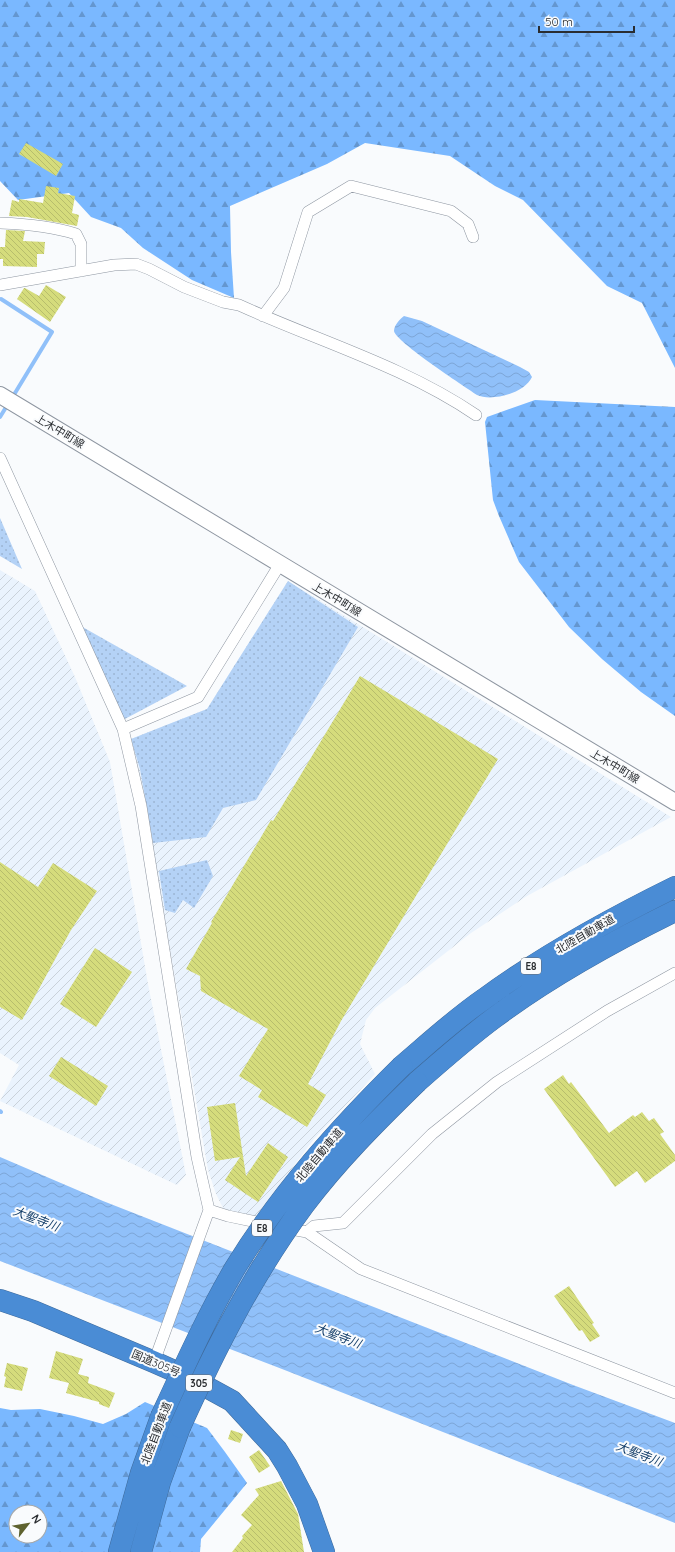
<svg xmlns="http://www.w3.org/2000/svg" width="675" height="1552" font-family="Quicksand,'Noto Sans JP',sans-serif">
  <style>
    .industrial { fill: url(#industrial-furrows) }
    .green { fill: url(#green-dots) }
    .forest { fill: url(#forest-firs); fill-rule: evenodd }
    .water { fill: url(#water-waves) }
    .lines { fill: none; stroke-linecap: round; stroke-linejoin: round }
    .stream { stroke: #90c0f9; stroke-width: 4 }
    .building { fill: url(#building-back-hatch) }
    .street-casing { stroke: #8e96a1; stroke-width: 12 }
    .secondary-casing { stroke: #8e96a1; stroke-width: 18 }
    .highway-casing { stroke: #3f6b9c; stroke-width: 22 }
    .street { stroke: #fff; stroke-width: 11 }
    .secondary { stroke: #fff; stroke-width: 16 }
    .highway { stroke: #4a8cd5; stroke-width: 21 }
    .highway-bridge-casing { stroke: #3f6b9c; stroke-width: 22; stroke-linecap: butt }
    .highway-bridge { stroke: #4a8cd5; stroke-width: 21 }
    .labels { text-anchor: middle; stroke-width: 4; stroke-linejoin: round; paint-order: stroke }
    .shield { fill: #f9fbfd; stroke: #686b6e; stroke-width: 1 }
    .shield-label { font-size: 10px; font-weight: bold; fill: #2a2d31 }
    .street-label { font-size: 11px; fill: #2a2d31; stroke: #f9fbfd }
    .water-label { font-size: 12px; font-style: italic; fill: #103b67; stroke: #f9fbfd }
  </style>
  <defs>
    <pattern id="industrial-furrows" width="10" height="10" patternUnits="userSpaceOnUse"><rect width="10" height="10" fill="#eaf3fd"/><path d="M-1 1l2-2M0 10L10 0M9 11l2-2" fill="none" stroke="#c9d1d9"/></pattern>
    <pattern id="green-dots" width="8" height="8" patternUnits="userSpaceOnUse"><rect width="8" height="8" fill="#b4d2f6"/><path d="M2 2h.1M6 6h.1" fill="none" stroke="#9bb5d3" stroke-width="1.8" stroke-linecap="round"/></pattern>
    <pattern id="forest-firs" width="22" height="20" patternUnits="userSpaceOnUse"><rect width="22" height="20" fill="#7ab8ff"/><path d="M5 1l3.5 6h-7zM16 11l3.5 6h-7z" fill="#6496cf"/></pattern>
    <pattern id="water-waves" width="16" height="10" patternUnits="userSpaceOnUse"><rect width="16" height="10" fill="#90c0f9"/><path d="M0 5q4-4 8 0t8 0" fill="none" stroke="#7ca5d6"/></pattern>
    <pattern id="building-back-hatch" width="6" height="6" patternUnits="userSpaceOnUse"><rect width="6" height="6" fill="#d5dc7c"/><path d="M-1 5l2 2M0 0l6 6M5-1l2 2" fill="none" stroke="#b7bd6c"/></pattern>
  </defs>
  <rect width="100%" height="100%" fill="#f9fbfd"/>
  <path class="industrial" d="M0,570L35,591L75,677L110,762L148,984L186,1175L177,1185L0,1101L19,1065L0,1053Z
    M288,581L671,817L527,896L471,933L375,1008L366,1020L360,1044L375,1074L314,1139L256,1216L224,1210L216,1194L208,1170L155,862L131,739L207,709Z"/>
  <path class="green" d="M0,518L22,569L0,556Z
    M288,581L358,627L256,800L223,808L206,837L153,843L140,769L131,739L207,709Z
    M79,625L187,686L123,720Z
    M207,860L213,876L194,908L183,900L175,913L165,910L159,871Z"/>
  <path class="forest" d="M0,0H675V368L642,303L607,286L523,200L495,186L450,156L365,143L327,164L230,206L231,252L234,298L192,280L143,248L121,228L91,217L69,193L18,200L0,181Z
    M535,400L675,407V716L641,692L602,659L569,627L519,562L499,516L493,500L485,422L487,417Z
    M145,1402L207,1428L225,1452L247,1483L201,1539L200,1552H0V1408L11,1410L40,1409L74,1416L103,1424L126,1414ZM16,1512H40V1536H16Z"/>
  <path class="water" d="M404,316L422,321L520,367L529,372L532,377C525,393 492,402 477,395C464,386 396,342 394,331C394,325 400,319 404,316Z
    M0,1157L103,1201L573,1385L675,1423V1523L282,1369L0,1261Z"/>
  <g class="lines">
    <path class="stream" d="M1,299L52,332L12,398
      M0,417L8,404
      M0,1111L1,1112"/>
  </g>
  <path class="building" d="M26,143L63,164L56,176L19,154Z
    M46,186L59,188L58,193L75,196L72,213L79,215L77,226L27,217L9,216L12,200L19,202V199L43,203Z
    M6,230L25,231L23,241L45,242L44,254H37V267L3,266V259H0V247H5Z
    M46,285L66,297L50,322L17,299L24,288H25L39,296Z
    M360,676L498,759L341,1021L308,1084L326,1095L307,1127L258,1097L262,1090L239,1076L268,1029L201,991L200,976L186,969L212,923L211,922L271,820L273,821Z
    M0,862L38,887L53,863L97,891L71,930L22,1020L0,1007Z
    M95,948L132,972L96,1027L60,1004Z
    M61,1057L108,1086L96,1106L49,1076Z
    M563,1075L569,1084L571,1082L609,1133L633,1115L635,1117L642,1112L649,1121L654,1118L664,1132L660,1134L675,1155V1161L645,1183L637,1171L615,1187L544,1089Z
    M235,1103L246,1176L268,1143L288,1157L258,1202L225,1180L240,1157L215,1161L207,1107Z
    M569,1286L594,1323L592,1324L600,1336L590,1342L582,1330L579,1331L554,1296Z
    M56,1351L83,1359L78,1374L89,1377L88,1383L115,1393L109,1408L99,1404V1402L66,1393L69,1383L49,1378Z
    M7,1363L28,1368L22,1391L4,1387L6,1377L4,1376Z
    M231,1430L243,1434L240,1443L228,1439Z
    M259,1450L270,1466L259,1473L249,1457Z
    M281,1481L298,1514L304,1552H232L243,1538L242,1536L252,1525L241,1515L259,1495L255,1489Z"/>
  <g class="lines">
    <g class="street-casing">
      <path id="street" d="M0,223C26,224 51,226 76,234L81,244V271
        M0,285L114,265L136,264L149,269L184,287L223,302L239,305C318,341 404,366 476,415
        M263,316L284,288L308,212L351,186L451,211L468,224L473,237
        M0,458L123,729L141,806L197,1157L209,1210L154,1362
        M123,729L198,697L280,564
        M209,1210L228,1216L266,1224
        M285,1228L307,1232L361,1269L675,1393
        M307,1232L314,1226L343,1223L432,1134L497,1082L607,1011L675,973"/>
    </g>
    <g class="secondary-casing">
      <path id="secondary" d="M0,395L675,802"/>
    </g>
    <g class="highway-casing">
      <path id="highway" d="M402,1066C429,1043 455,1019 484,999C544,955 608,920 675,887
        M417,1082C442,1060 467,1038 494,1018C550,976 612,942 675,911
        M0,1300L33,1311L154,1362L190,1378L232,1401L277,1450L287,1466L307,1504L324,1552
        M119,1552L141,1473L161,1417
        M141,1552L160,1482L180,1427"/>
    </g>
    <use href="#street" class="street"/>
    <use href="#secondary" class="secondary"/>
    <use href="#highway" class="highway"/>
    <g class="highway-bridge-casing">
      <path id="highway-bridge" d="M161,1417C184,1367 207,1316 235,1268C281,1193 339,1128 402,1066
        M180,1427C215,1349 253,1274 304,1205C337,1161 377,1121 417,1082"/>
    </g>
    <use href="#highway-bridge" class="highway-bridge"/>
  </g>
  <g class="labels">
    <g class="shield">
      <rect x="521" y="958" width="20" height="16" rx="3"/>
      <rect x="252" y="1220" width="20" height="16" rx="3"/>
      <rect x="186" y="1375" width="26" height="16" rx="3"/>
    </g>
    <g class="shield-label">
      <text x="531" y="970">E8</text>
      <text x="262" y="1232">E8</text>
      <text x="199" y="1387">305</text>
    </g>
    <g class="street-label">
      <text transform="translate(60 431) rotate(31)" y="4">上木中町線</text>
      <text transform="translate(337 599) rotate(31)" y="4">上木中町線</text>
      <text transform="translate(615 766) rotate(31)" y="4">上木中町線</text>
      <text transform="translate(585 934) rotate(-30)" y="4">北陸自動車道</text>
      <text transform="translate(319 1155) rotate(-50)" y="4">北陸自動車道</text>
      <text transform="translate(156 1363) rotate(23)" y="4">国道305号</text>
      <text transform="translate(156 1433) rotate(-69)" y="4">北陸自動車道</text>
    </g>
    <g class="water-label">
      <text transform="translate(36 1219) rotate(21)" y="4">大聖寺川</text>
      <text transform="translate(338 1336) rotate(21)" y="4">大聖寺川</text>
      <text transform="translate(639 1454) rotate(21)" y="4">大聖寺川</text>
    </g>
  </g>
  <g transform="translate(28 1524) rotate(59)"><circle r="19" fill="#f9fbfd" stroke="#a6a9ab"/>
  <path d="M0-3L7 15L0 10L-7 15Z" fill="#5e622f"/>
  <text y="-6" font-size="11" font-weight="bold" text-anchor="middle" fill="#2a2d31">N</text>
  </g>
  <path d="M539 26v6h95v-6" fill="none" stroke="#2a2d31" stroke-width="2"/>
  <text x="545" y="26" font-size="12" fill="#2a2d31" stroke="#f9fbfd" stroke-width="3" paint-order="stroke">50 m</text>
</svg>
